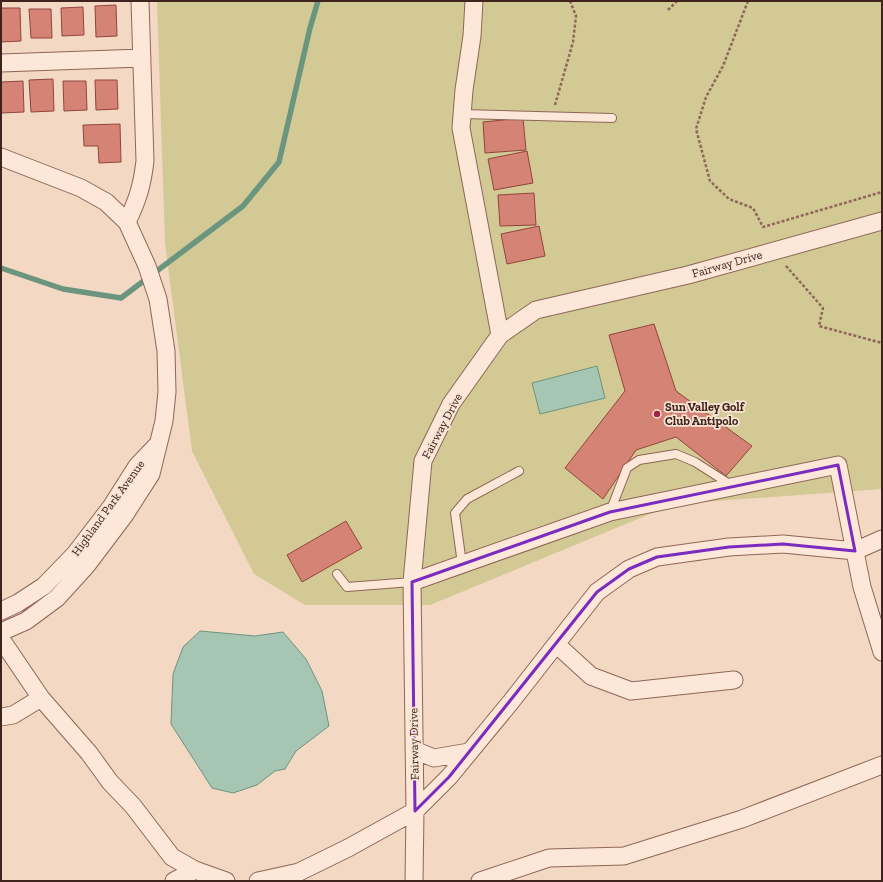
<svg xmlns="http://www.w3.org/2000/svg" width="883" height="882" font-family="'Zilla Slab',serif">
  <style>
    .green { fill: #d2c995 }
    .water { fill: #a6c5b3; stroke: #6b957f }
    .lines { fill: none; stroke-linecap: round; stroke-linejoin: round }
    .stream { stroke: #6b957f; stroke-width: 5.5 }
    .building { fill: #d58375; stroke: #91453b }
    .lane-casing { stroke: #8f6657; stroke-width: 10 }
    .street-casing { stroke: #8f6657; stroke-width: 19 }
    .path { stroke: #8f6657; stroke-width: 2.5; stroke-dasharray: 3 2; stroke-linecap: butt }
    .lane { stroke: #fce7d8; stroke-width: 8 }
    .street { stroke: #fce7d8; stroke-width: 17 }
    .marked { fill: none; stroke: #7b2cbf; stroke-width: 3; stroke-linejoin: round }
    .poi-dot { fill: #a52145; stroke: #f9e4d4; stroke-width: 1.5 }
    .labels { text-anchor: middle; stroke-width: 3.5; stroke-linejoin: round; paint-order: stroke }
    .street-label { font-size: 12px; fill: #3e241d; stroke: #f9e4d4 }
    .poi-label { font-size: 12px; font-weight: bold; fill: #3e241d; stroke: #f9e4d4; text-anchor: start }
  </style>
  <rect width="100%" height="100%" fill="#f3d8c3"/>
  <path class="green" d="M157,1H882V489L674,504L430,605H305L254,574L192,451L165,243Z"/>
  <path class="water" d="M597,366L605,398L540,414L532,383Z
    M200,631L255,636L283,632L306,659L322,691L329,726L296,751L285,769L275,771L257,785L233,793L212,788L171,724L173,674L183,647Z"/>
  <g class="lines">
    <path class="stream" d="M1,268L63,289L121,298L243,206L279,162L310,28L318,1"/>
  </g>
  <path class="building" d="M116,5L117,36L96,37L95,6Z
    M83,7L84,35L62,36L61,8Z
    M1,8H20L21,41L1,42Z
    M29,9H51L52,38H31Z
    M53,79L54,111L31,112L29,80Z
    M95,80H117L118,109L96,110Z
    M23,81L24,112L1,113V82Z
    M63,81H86L87,110L64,111Z
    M523,118L526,150L485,153L483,122Z
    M120,124L121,162L99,163L98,146H84L83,125Z
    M527,151L533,183L494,190L488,159Z
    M534,193L536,225L500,226L498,195Z
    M539,226L545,256L507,264L501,234Z
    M654,324L676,391L752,446L726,476L676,437L636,450L603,499L565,468L625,391L609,335Z
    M346,521L362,548L302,582L287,555Z"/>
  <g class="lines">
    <g class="lane-casing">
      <path id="lane" d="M462,114L612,118
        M610,512L627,468L639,460L676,454L695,462L731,485
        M462,564L455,513L467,499L519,471
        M337,574L347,587L412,582"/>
    </g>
    <g class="street-casing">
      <path id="street" d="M474,1L472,36L464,90L461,128L500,335
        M1,63L142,58
        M1,157L81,188L106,202L127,222L147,266L158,299L166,351L167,392L164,421L151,474L124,516L87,565L57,598L26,621L1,632
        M127,222C138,199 142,186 145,161L140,1
        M412,582L610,512L838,465L862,587L882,652
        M1,611L18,603L44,586L75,554L111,507L137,466L157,445
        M1,639L41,698L13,715L1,717
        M556,644L591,676L631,691L734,680
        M41,698L89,753L110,782L133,806L172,857L195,870L226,881
        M414,750L434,758L469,752
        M174,881L195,870
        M258,881L299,872L348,848L415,811L449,777L510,703L597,592L629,569L657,557L729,547L783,544L855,551L882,539
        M414,881L415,811L412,582L423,461L451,404L500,335L536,310L688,275L882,221
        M480,881L549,858L624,856L742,819L882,765"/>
    </g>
    <path class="path" d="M748,1L723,66L706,97L696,129L710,181L729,199L753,208L763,227L882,192
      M668,10L677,1
      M555,105L573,42L576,16L570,1
      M786,266L823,308L819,326L882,343"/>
    <use href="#lane" class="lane"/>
    <use href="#street" class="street"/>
  </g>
  <path class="marked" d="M838,465L855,551L783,544L729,547L657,557L629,569L597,592L449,777L415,811L412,582L610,512Z"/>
  <circle class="poi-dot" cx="657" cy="414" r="4"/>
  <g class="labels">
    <g class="street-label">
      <text transform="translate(727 264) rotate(-16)" y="4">Fairway Drive</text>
      <text transform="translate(442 426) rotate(-62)" y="4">Fairway Drive</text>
      <text transform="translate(108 508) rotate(-54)" y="4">Highland Park Avenue</text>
      <text transform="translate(414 744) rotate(-91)" y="4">Fairway Drive</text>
    </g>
    <g class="poi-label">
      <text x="665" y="411">Sun Valley Golf<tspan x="665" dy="14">Club Antipolo</tspan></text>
    </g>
  </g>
  <rect width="883" height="882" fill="none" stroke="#3e241d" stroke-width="4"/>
</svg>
